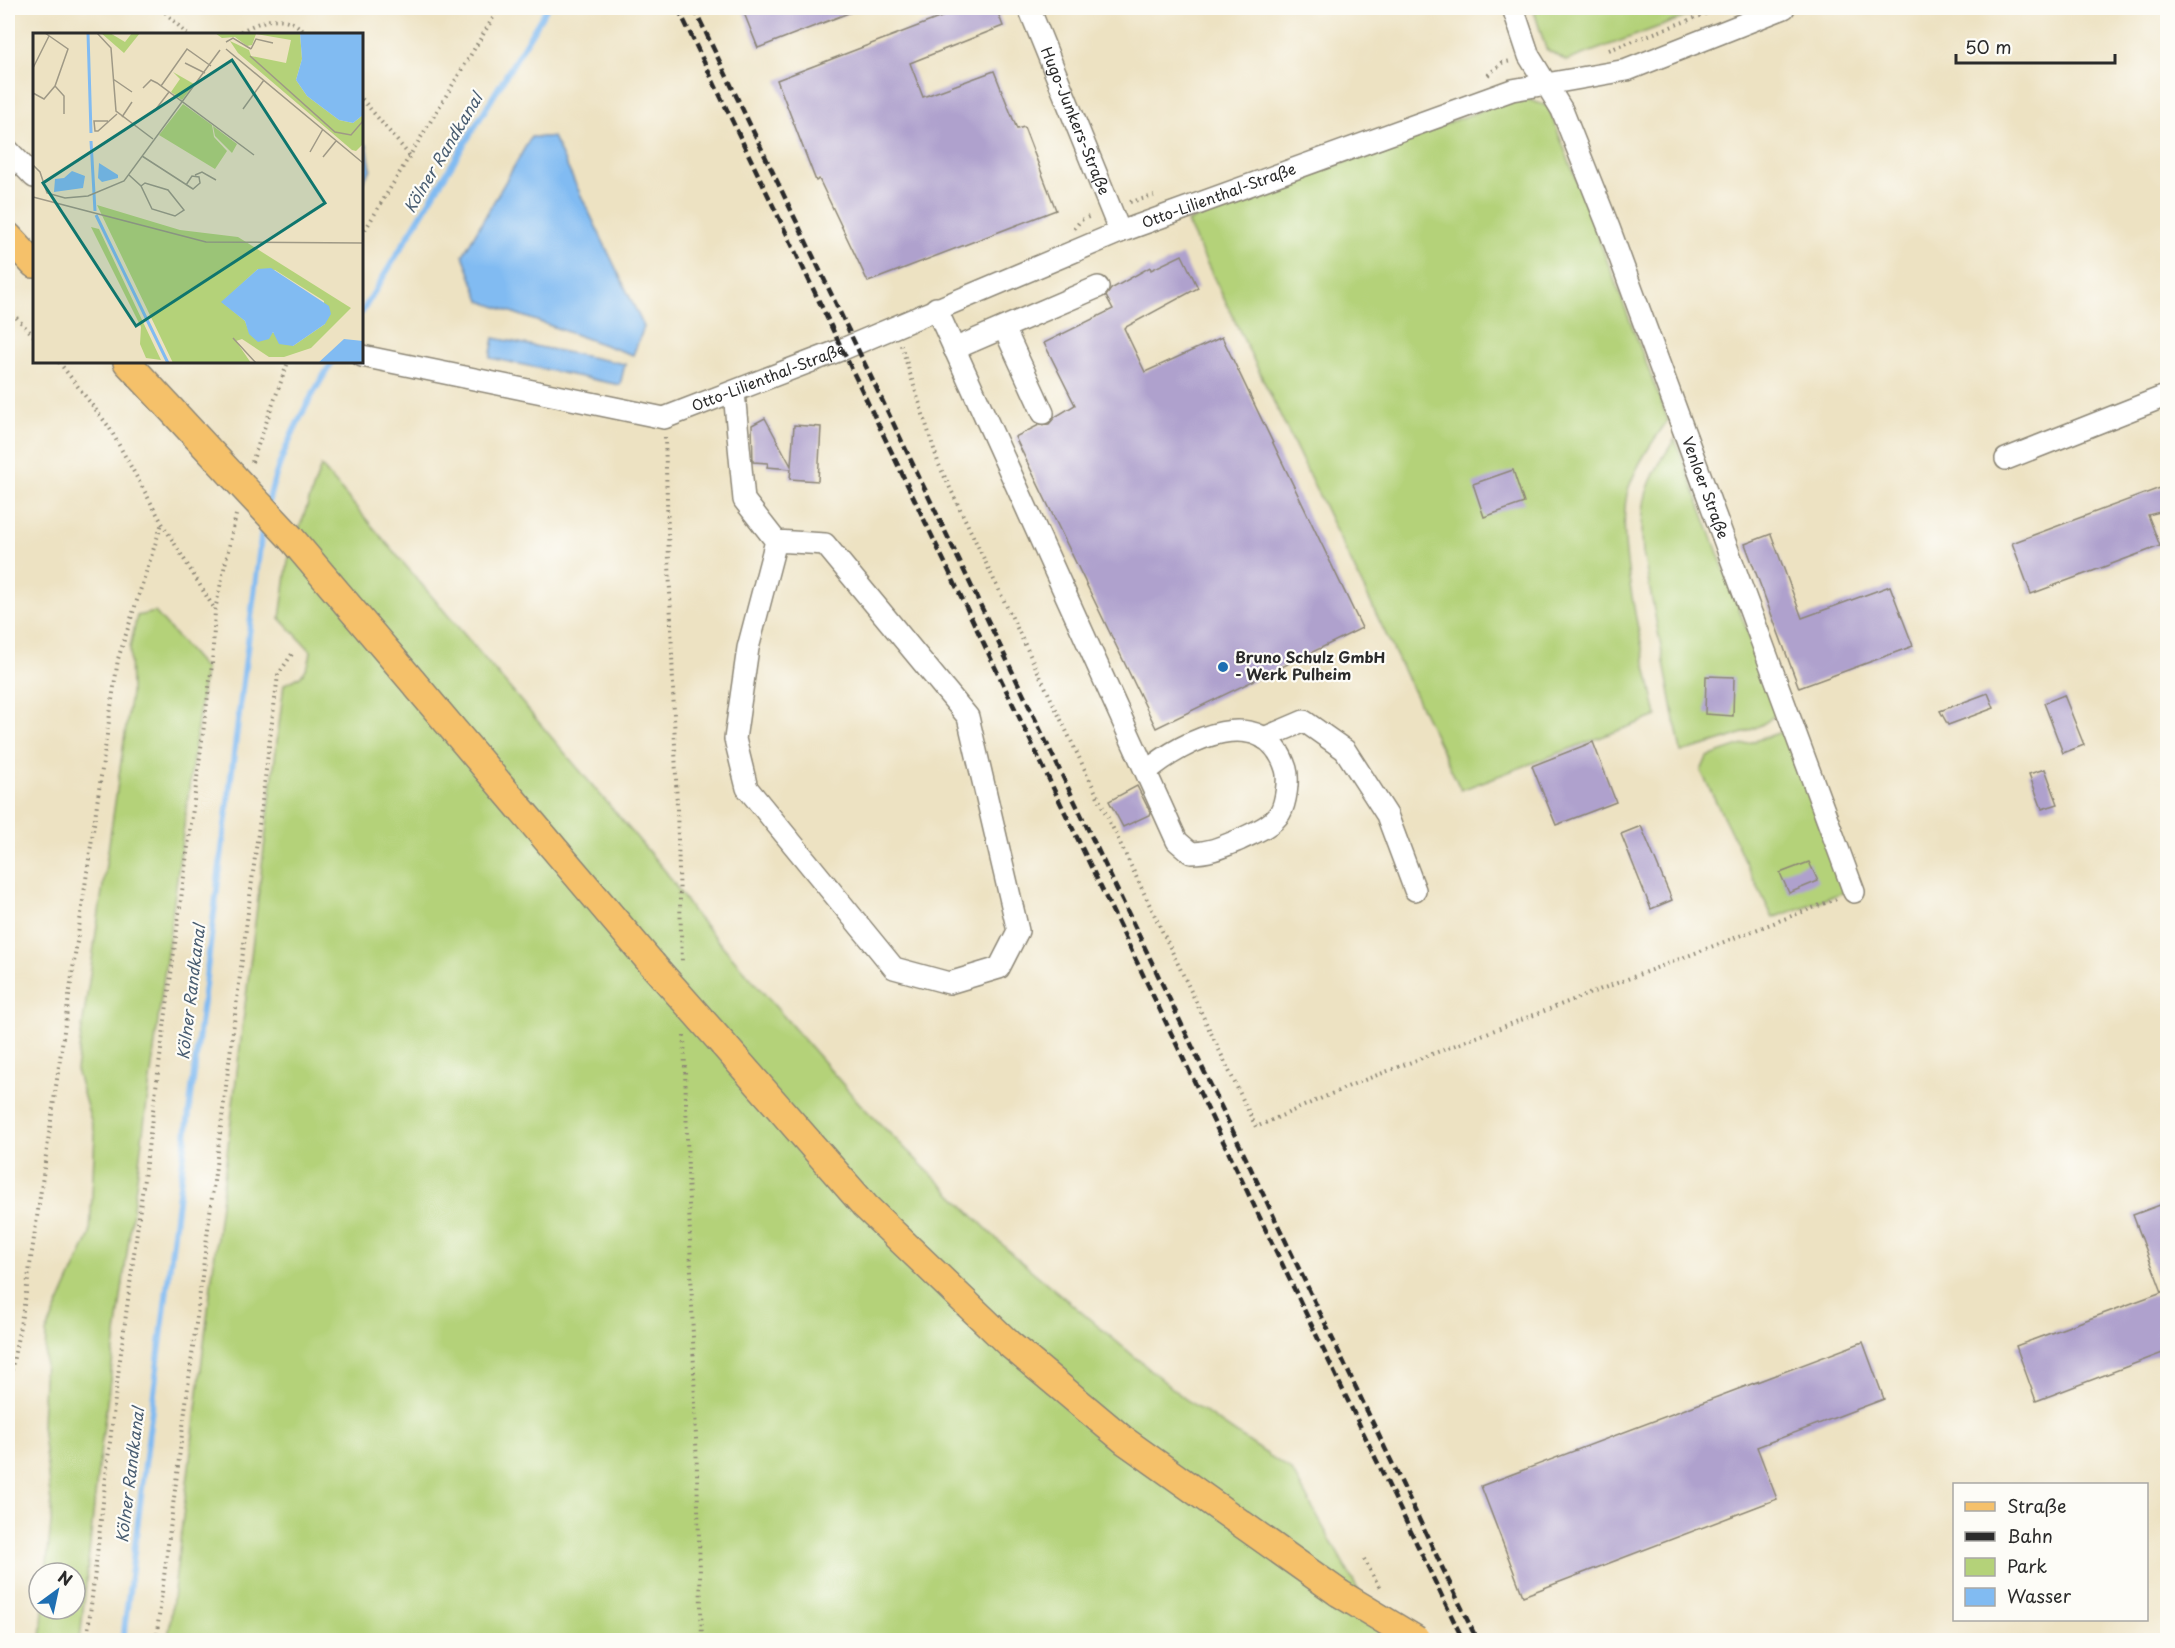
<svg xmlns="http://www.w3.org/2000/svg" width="2175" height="1648" font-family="'Playpen Sans',sans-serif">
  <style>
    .green { fill: #b4d279; stroke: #707e52; stroke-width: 1.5 }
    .water { fill: #81bbf2; stroke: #56738e; stroke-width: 1.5 }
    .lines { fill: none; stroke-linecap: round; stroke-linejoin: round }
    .stream { stroke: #81bbf2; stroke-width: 6 }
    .building { fill: #afa1cd }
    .minor-casing { stroke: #8c8676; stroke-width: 24 }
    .major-casing { stroke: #8c8676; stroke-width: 30 }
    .path { stroke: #8c8676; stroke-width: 4; stroke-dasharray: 1.5 4.5; stroke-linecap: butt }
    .minor { stroke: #fff; stroke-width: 21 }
    .major { stroke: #f5c16b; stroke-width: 27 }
    .rail { stroke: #2b2b2b; stroke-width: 4.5; stroke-dasharray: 9 4.5; stroke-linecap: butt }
    .major-bridge-casing { stroke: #8c8676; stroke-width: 30; stroke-linecap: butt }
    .major-bridge { stroke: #f5c16b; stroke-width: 27 }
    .poi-dot { fill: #1f6fb2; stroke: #fdfcf7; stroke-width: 2 }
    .labels { text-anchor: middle; stroke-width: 4.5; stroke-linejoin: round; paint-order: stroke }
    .street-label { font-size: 15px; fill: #2b2b2b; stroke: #fdfcf7 }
    .poi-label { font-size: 15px; font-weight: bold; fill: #2b2b2b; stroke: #fdfcf7; text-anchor: start }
    .water-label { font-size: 16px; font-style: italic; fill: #495d71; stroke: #fdfcf7 }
    .inset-river { fill: none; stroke: #81bbf2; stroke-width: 3 }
    .inset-road { fill: none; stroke: #9f9986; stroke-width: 1.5 }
    .view { fill: #0f766e; fill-opacity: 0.15; stroke: #0f766e; stroke-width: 3 }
    .inset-edge { fill: none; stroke: #2b2b2b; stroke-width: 3 }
  </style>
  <rect width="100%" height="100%" fill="#fdfcf7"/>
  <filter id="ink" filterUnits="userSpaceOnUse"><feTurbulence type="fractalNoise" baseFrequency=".0167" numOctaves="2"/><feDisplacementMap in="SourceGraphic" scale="12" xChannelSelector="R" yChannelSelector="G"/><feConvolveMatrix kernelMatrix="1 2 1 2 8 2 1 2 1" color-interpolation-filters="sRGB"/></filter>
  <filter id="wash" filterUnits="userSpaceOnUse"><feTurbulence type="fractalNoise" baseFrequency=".008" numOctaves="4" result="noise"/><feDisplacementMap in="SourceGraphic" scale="24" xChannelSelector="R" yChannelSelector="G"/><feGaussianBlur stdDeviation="1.35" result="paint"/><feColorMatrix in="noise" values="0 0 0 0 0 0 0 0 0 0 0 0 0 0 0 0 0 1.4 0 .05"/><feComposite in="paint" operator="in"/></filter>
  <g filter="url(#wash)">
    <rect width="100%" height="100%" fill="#ede2c2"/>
    <path class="green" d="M1533,8H1710L1566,61L1546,49Z
      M1526,99L1548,106L1668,420C1653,441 1638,462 1629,487C1612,537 1646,661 1657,716L1461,790L1187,222L1498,104Z
      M1675,439L1777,710C1771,730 1702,746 1681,752L1643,553C1639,500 1646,483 1675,439Z
      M321,466L666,872L694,913L860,1104L1013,1255L1184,1398L1292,1471L1386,1640H168L284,684C302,678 309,671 311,651L280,618L288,561Z
      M155,612L205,669L97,1477L80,1640H41L43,1609H75V1573H46L52,1512L42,1425L46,1333L90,1234L95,1134L76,1070L131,693L130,648L137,616Z
      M1781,732L1784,733L1847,891L1773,918L1701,771L1707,757Z"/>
    <path class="water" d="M531,137H553L644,327L633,355L480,301L463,255Z
      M362,139L367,146L371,169L362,183Z
      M494,338L625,364L620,385L490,358Z"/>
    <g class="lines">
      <path class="stream" d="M362,312L547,8
        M268,503C280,451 304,407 332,362
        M123,1640L263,522"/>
    </g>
    <g id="blocks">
      <path class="building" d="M757,8H859V9L758,48L744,13Z
        M965,8H996L1003,26L910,63L923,97L994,71L1017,129L1024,127L1056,210L868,282L819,179L816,181L777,80Z
        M1182,255L1198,288L1124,328L1145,372L1222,337L1362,628L1156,728L1015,437L1039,425L1049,424L1055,417L1075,405L1044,343L1113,309L1106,296L1111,289L1150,267L1151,270Z
        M765,418L791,466L794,425L821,427L818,481L790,479L791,469L767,467L768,463L753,462L752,425Z
        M1513,470L1524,503L1484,517L1473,484Z
        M2168,485V510L2148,515L2160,546L2031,594L2012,543Z
        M1771,534L1802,618L1890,586L1913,646L1799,688L1745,544Z
        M1706,676L1734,677L1733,716L1705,714Z
        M1988,693L1994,708L1948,725L1940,711Z
        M2064,695L2084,745L2063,753L2044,703Z
        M1593,742L1616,802L1556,825L1532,766Z
        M2045,769L2058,804L2042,809L2029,774Z
        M1137,786L1151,814L1123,827L1109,801Z
        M1641,826L1672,900L1651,909L1621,834Z
        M1809,862L1818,881L1789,893L1780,873Z
        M2168,1202V1351L2036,1401L2016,1346L2162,1292L2133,1215Z
        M1863,1342L1884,1399L1757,1447L1777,1499L1523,1596L1481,1486Z"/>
    </g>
  </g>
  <g filter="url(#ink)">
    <use href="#blocks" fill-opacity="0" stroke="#8c8676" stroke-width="1.5"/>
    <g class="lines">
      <g class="minor-casing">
        <g id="minor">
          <path id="s1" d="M1029,8L1120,232"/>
          <path id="s2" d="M1513,8L1529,56L1562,110L1609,228L1854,892"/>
          <path d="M8,150L34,177"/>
          <path d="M936,308L1177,841L1191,853C1209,853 1222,847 1239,840C1253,833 1271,827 1280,813C1286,803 1289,779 1286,769C1265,700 1183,740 1147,771"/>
          <path d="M1004,328L1043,413"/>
          <path d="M954,349L1098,287"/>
          <path id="s3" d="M362,356L664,418L843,349L1120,232L1512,90L1627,70L1784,8"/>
          <path d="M734,392L744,500L776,541L748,648L735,739L747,788L894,968L949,983L999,968L1018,931L968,717L825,544L776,541"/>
          <path d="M2006,459L2168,395"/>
          <path d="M1264,738L1304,721L1345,750L1387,815L1415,890"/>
        </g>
      </g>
      <g class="major-casing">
        <path id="major" d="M8,236L34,264
          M127,362L231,474
          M291,538L652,964
          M723,1044L865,1206L1008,1343L1125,1441L1339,1593"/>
      </g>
      <path class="path" d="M161,8L187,34
        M235,34C260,22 284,8 306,34
        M1609,50L1721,8
        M1488,75L1502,63L1511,61
        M362,99L410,156
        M1130,202L1154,196
        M1074,229L1081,220L1091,216
        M362,235L499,8
        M8,309L34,336
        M901,345L939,465L1256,1127L1354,1084L1836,899
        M59,362L109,427L162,523L215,610
        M665,437L682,963
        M252,462L288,362
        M684,1036L702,1640
        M8,1388L25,1300L118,659L162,523
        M1364,1559L1381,1590
        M87,1640L116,1390L212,665L215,610L236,515
        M156,1640L278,675L292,654"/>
      <use href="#minor" class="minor"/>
      <use href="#major" class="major"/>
      <path class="rail" d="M678,8L1463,1640
        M694,8L1477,1640"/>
      <g class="major-bridge-casing">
        <path id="major-bridge" d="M231,474L291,538
          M652,964L723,1044
          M1339,1593L1417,1640"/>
      </g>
      <use href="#major-bridge" class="major-bridge"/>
    </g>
  </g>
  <circle class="poi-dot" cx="1223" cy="667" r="6"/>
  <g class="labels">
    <g class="street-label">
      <text dy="5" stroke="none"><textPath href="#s1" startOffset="122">Hugo-Junkers-Straße</textPath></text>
      <text dy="5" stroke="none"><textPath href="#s3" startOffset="906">Otto-Lilienthal-Straße</textPath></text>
      <text dy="5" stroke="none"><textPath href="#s3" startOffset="420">Otto-Lilienthal-Straße</textPath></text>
      <text dy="5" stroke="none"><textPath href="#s2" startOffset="518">Venloer Straße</textPath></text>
    </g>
    <g class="poi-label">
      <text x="1235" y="663">Bruno Schulz GmbH<tspan x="1235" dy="17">- Werk Pulheim</tspan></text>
    </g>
    <g class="water-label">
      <text transform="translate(443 153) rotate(-59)" y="6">Kölner Randkanal</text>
      <text transform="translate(191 992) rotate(-83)" y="6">Kölner Randkanal</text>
      <text transform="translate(130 1475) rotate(-83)" y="6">Kölner Randkanal</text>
    </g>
  </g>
  <g transform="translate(33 33)">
    <rect width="330" height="330" fill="#ede2c2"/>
    <path d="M68,0H77L92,9L99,0H107L91,20ZM182,0H267L269,26L263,47L274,63L306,87L320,90L330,82V111L323,118L319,117L205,20L197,8L216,17L218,23L253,30L258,7L223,1L219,12L214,13L202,4L189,5ZM140,39L161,51L149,67L138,59L147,46ZM150,71L179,92L181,104L194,118L182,136L126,102ZM180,93L204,111L199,120L182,103ZM64,172L147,197L205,204L318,275L278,315L251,324H236L209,306L203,308L218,330H140ZM225,236L242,237L291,268L292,291L260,313L242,300L215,296L212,288L189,269ZM58,194L66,196L128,327L113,325L107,311L108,294Z" fill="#b4d279" fill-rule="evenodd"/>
    <path d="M267,0H330V82L320,90L306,87L274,63L263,47L269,26ZM66,130L85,142V145L69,149L65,145ZM39,138L52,143L50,155L21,159L22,146L31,145ZM238,235L296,273L298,281L292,291L260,313L246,311L240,299L236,306L225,309L216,301L212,288L188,269L225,236ZM311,306L330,308V330H285Z" fill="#81bbf2"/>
    <path class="inset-river" d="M55,0L58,100M58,108L62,178M63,182L135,330"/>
    <path class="inset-road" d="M64,0L78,15L83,78L120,106M193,9L200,5L218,16M193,16L330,130M218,16L223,6L240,10M217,23L302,99L318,102L330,88M152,30L172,40M0,35L16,3M80,46L99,59M22,53L31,63V81M128,53L154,16L178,33M110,55L118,47L124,50L221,122M0,60L11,66L22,53L35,16L12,0M123,76L136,59M210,76L231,47M89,84L99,69M75,88H61L62,98H65L84,81M277,119L290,96M109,123L160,156L167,150L166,144L159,143L153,152M290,124L303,108M0,132L7,139L14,160L32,165L55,163L91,148L187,17M96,142L108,153L119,176L142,183L151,177L135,157L112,150L108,153M162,142L169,139L183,147M0,164L173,209L330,210M200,305L223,330"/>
    <path class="view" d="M199,27L292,170L103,293L10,150Z"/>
    <rect width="330" height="330" class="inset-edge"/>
  </g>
  <rect width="2175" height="1648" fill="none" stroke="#fdfcf7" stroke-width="30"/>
  <rect x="1953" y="1483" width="195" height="138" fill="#fdfcf7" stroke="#a9a8a5" stroke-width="1.5"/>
  <rect x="1965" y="1502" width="30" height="9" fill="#f5c16b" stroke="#a9a8a5" stroke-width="1.5"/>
  <text x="2007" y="1513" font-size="18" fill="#2b2b2b">Straße</text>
  <rect x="1965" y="1532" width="30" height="9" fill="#2b2b2b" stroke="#a9a8a5" stroke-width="1.5"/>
  <text x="2007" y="1543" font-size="18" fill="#2b2b2b">Bahn</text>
  <rect x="1965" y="1558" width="30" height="18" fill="#b4d279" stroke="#a9a8a5" stroke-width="1.5"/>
  <text x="2007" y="1573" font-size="18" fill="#2b2b2b">Park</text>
  <rect x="1965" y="1588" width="30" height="18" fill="#81bbf2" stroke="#a9a8a5" stroke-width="1.5"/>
  <text x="2007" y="1603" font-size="18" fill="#2b2b2b">Wasser</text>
  <g transform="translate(57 1591) rotate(33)"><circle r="28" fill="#fdfcf7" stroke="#a9a8a5" stroke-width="1.5"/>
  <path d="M0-4.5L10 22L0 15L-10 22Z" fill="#1f6fb2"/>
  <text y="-9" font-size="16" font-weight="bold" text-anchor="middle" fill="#2b2b2b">N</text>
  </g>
  <path d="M1956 54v9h159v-9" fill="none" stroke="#2b2b2b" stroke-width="3"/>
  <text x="1965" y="54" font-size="18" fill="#2b2b2b" stroke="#fdfcf7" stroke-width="4.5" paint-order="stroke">50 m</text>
</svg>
